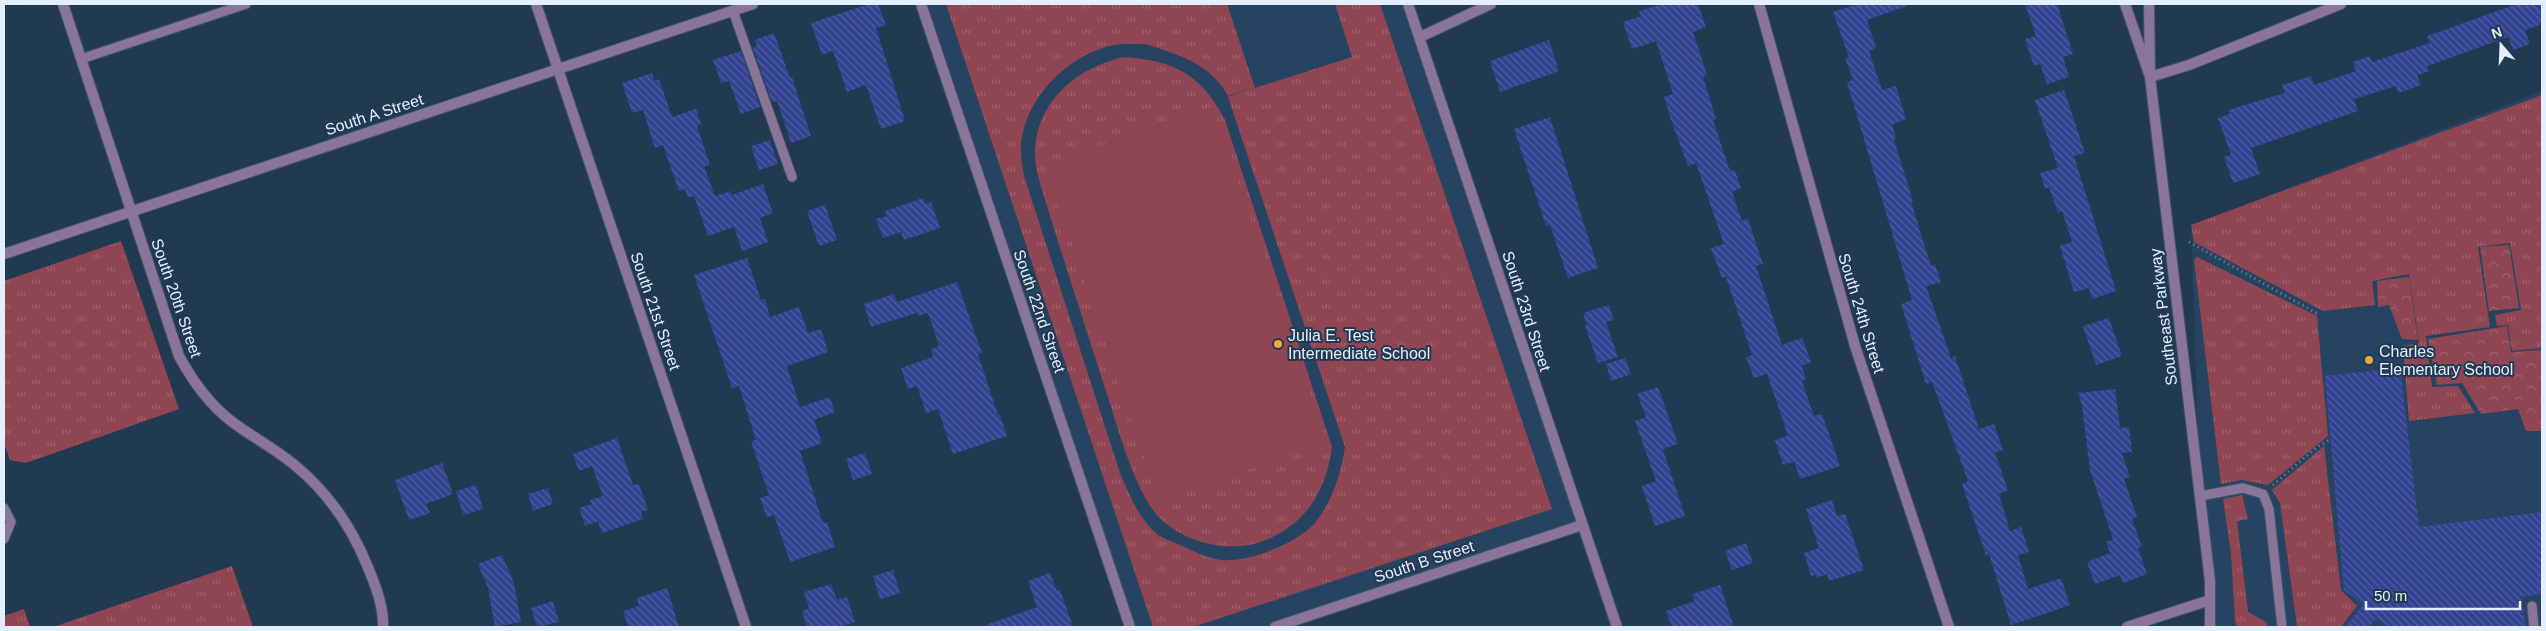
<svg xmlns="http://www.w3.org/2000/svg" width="2546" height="631" font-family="Arial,sans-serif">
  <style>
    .built { fill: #264462 }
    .grass { fill: url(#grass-tufts); fill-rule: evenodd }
    .park { fill: url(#park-crowns) }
    .pitch { fill: #8f4652 }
    .building { fill: url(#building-back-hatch) }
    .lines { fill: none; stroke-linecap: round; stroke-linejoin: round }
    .service-casing { stroke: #41566d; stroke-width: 11 }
    .minor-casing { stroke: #41566d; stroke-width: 12 }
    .path { stroke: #77899d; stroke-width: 3; stroke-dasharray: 1 4; stroke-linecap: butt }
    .service { stroke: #8a7599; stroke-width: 9 }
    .minor { stroke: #8a7599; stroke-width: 10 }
    .poi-dot { fill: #f1a63f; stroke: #223952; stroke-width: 2 }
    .labels { text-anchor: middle; stroke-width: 4; stroke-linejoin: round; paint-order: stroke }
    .street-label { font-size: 16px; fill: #e3effc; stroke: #223952 }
    .poi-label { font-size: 16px; fill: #e3effc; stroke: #223952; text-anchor: start }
  </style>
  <defs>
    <pattern id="grass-tufts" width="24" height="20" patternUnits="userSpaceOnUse" patternTransform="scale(1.25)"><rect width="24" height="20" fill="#8f4652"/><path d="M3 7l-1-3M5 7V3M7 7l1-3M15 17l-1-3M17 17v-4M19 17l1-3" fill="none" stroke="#9f616c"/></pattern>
    <pattern id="park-crowns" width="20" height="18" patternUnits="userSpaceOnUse" patternTransform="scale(1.25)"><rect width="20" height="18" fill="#8f4652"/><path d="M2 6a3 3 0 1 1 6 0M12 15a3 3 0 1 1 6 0" fill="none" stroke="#9f616c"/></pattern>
    <pattern id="building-back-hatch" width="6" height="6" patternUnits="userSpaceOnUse" patternTransform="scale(1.25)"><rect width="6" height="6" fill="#324291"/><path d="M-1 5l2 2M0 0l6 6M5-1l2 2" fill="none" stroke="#505ea1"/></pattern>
  </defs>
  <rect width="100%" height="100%" fill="#223952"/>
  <path class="built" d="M921,4H1408L1582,525L1275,627H1130Z
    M2542,91V627H2210L2200,496L2191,225Z"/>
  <path class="grass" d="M946,4H1227L1255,88L1352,57L1335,4H1380L1552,509L1193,627H1153ZM1145,44C1179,55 1210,63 1228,96L1249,89L1228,97L1345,447C1341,473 1332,503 1314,524C1296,544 1247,563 1221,560C1206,558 1191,550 1178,544C1171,541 1162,538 1157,534C1138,518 1129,494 1120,473L1024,176C1023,167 1020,155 1021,146C1024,98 1069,54 1114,45C1124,43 1135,44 1145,44Z
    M1124,57C1175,61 1201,74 1225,120L1332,447C1326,490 1308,522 1266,540C1228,556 1171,541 1149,504C1129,471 1117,425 1105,388C1084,323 1063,258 1043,193C1040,183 1036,170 1035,159C1033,104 1075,68 1124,57Z
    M2542,95V348L2512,351L2508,325L2497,326L2495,315L2521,310L2510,243L2478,247L2490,327L2426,336L2432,387L2458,386L2475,413L2409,421L2403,346L2419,343L2409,274L2372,281L2375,305L2323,311L2194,242L2191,225Z
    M121,241L179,409L26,463L10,460L4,443V281Z
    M2197,257L2317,316L2328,436L2268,485L2242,480L2221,484L2194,260Z
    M2324,446L2341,590L2357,606L2341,627H2297L2280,503L2272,490Z
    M2242,495L2248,519L2237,521L2248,612L2266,622L2268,627H2237L2235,621L2231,553L2223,499Z
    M232,566L253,627H53Z
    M24,609L30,627H4V616Z"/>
  <path class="park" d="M2509,245L2519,308L2489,311L2480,247Z
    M2409,277L2418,340L2402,339L2389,305L2378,307L2377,281Z
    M2507,326L2511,352L2542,350V431H2526L2518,409L2481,414L2462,383L2437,385L2428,339Z"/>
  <path class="pitch" d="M1213,107L1327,443L1159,500L1045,164Z"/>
  <path class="building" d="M869,4H878L886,25L876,28L905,121L881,129L866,85L847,92L833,51L822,55L811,23Z
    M1662,4H1698L1706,27L1693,32L1707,75L1703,77L1716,119L1713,120L1730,171L1735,170L1741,188L1732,192L1742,221L1748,219L1763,264L1756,266L1782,345L1802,338L1811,362L1802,366L1806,379L1802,381L1814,416L1822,414L1840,466L1800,479L1794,462L1783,465L1775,440L1787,436L1785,426L1767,374L1754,378L1746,357L1752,355L1726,277L1722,278L1711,248L1724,244L1696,163L1688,166L1671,120L1664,97L1673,94L1656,41L1632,49L1623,22L1641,16L1639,11Z
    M1857,4H1907V6L1867,20L1876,48L1869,51L1882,90L1896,86L1906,119L1892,124L1896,139L1894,140L1913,201L1911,202L1931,266L1935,264L1941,282L1926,286L1951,358L1955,356L1979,429L1994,424L2003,450L1995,453L2008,490L1999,494L2010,531L2021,527L2029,552L2018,555L2028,589L2061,578L2070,605L2011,625L1989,554L1986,555L1962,484L1968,481L1950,431L1932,382L1926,384L1901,304L1912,300L1847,82L1853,80L1845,58L1849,57L1833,12Z
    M2025,4H2057L2073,54L2063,57L2069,77L2047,84L2040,64L2034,66L2025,39L2036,36Z
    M2517,4H2542V24L2525,30L2530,44L2513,50L2508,37L2427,66L2429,71L2417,75L2421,85L2398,93L2396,86L2354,99L2358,111L2251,148L2260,174L2233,183L2224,157L2231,155L2218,118L2230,114L2228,110L2285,93L2282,85L2311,76L2314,85L2356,71L2353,62L2370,56L2372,62L2430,43L2427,36Z
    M774,33L790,78L792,77L811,136L791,143L777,101L772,102L753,48L757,46L755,40Z
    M1549,40L1559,71L1500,92L1490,61Z
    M741,51L760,107L741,114L729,81L721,83L713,60Z
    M652,73L654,81L659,79L672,117L696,109L701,124L697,126L710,165L704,166L715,196L731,191L732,195L763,184L773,213L760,218L768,242L742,251L734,227L708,236L694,196L688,198L685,189L679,191L663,145L655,148L643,110L632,113L622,83Z
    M2064,90L2085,153L2074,156L2116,291L2092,299L2089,288L2074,292L2060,246L2072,242L2062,211L2058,213L2049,187L2045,189L2040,173L2058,168L2035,100Z
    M1550,117L1598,268L1568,278L1550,225L1546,226L1514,129Z
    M770,140L778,164L759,170L751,146Z
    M923,198L925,204L931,202L940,228L904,240L901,232L883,238L876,219L887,216L885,211Z
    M825,205L837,240L819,246L807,211Z
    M747,258L761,300L765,299L770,317L799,307L808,333L821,329L828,352L787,366L800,407L830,397L835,412L814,420L822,443L800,451L823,523L827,522L835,547L790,562L774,515L767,518L760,498L769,495L751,441L756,440L739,386L732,388L694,275Z
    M957,282L982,353L978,354L998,415H1000L1007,436L953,454L938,409L926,413L917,386L908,389L901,368L933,357L931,349L939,346L928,313L918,316L917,313L871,327L864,304L894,294L897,302Z
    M1609,305L1614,320L1606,322L1618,357L1598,363L1585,326L1587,325L1583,313Z
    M2109,318L2122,356L2096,365L2083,326Z
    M1625,358L1631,374L1611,381L1606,364Z
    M2400,368L2419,527L2542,512V594L2521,597L2526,627H2388L2377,618L2369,627H2345L2363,605L2344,590L2325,376Z
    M1658,387L1678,444L1663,449L1685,516L1655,526L1642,486L1656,481L1635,421L1646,417L1637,394Z
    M2115,389L2120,428L2129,427L2132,452L2122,453L2130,477L2124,479L2137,517L2132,519L2142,547L2138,548L2147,574L2123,583L2120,575L2095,584L2087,562L2110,553L2106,542L2113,539L2090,470L2082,405L2078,393Z
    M617,438L633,485L639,484L648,510L641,512L643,519L602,533L598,521L585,526L579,508L592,504L590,500L603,496L592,466L579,471L573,454Z
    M865,453L872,474L853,480L846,459Z
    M442,463L453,494L426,504L430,513L409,520L395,480Z
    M476,485L483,509L463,515L456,491Z
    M548,488L553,504L533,511L528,494Z
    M1832,500L1837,516L1845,514L1864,570L1829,581L1827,574L1816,578V575L1811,576L1804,553L1819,548L1806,509Z
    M1746,543L1753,563L1732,570L1725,551Z
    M502,555L514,583L521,622L495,627L488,588L478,564Z
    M893,570L900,593L880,599L873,576Z
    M1050,573L1057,591L1060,590L1073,627H986V625L1037,607L1028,581Z
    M831,584L837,600L847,597L855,622L838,627H807L802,611L809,608L804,592Z
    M1720,585L1734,627H1672L1666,611L1695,601L1692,594Z
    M667,588L679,627H628L623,611L639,606L637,598Z
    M553,601L559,622L537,627L531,608Z"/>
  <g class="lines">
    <g class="service-casing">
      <path id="service" d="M733,11L792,177
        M81,59L246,4
        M2200,496L2243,488L2263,494L2269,509L2282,627
        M4,508L11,522L4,539
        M2532,606L2534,627"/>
    </g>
    <g class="minor-casing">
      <path id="minor" d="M63,4L179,356C192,380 209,404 231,421C252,437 276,449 297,467C329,494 351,526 367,565C375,584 384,607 383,627
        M536,4L746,627
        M921,4L1130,627
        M1408,4L1617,627
        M1759,4L1855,346L1949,627
        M2125,4L2150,77L2189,65L2341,4
        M2149,4L2150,77L2210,581V627
        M1420,37L1491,4
        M4,254L753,4
        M1275,627L1582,525
        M2127,627L2210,600"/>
    </g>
    <path class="path" d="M2189,242L2318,314
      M2273,485L2317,447L2331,439"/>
    <use href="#service" class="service"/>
    <use href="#minor" class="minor"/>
  </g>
  <g class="poi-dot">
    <circle cx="1278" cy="344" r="5"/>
    <circle cx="2369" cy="360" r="5"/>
  </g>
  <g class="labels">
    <g class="street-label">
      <text transform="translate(374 114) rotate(-18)" y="6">South A Street</text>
      <text transform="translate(177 298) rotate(71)" y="6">South 20th Street</text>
      <text transform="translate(656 311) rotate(71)" y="6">South 21st Street</text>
      <text transform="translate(1040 311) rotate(71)" y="6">South 22nd Street</text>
      <text transform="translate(1527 311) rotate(72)" y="6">South 23rd Street</text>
      <text transform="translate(1862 313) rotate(73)" y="6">South 24th Street</text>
      <text transform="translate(2163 317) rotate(-97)" y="6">Southeast Parkway</text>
      <text transform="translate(1424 561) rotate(-18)" y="6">South B Street</text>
    </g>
    <g class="poi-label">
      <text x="1288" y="341">Julia E. Test<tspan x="1288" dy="18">Intermediate School</tspan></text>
      <text x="2379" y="357">Charles<tspan x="2379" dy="18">Elementary School</tspan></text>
    </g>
  </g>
  <rect width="2546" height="631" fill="none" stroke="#e3effc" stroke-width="10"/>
  <g transform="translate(2501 45) rotate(341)" stroke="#223952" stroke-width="4" paint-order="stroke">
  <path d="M0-4L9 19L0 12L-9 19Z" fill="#e3effc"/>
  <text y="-8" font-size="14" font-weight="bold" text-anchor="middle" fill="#e3effc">N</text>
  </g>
  <path d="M2366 601v8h154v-8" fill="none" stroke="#e3effc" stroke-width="2.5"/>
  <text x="2374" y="601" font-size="15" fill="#e3effc" stroke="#223952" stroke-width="4" paint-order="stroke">50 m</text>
</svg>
